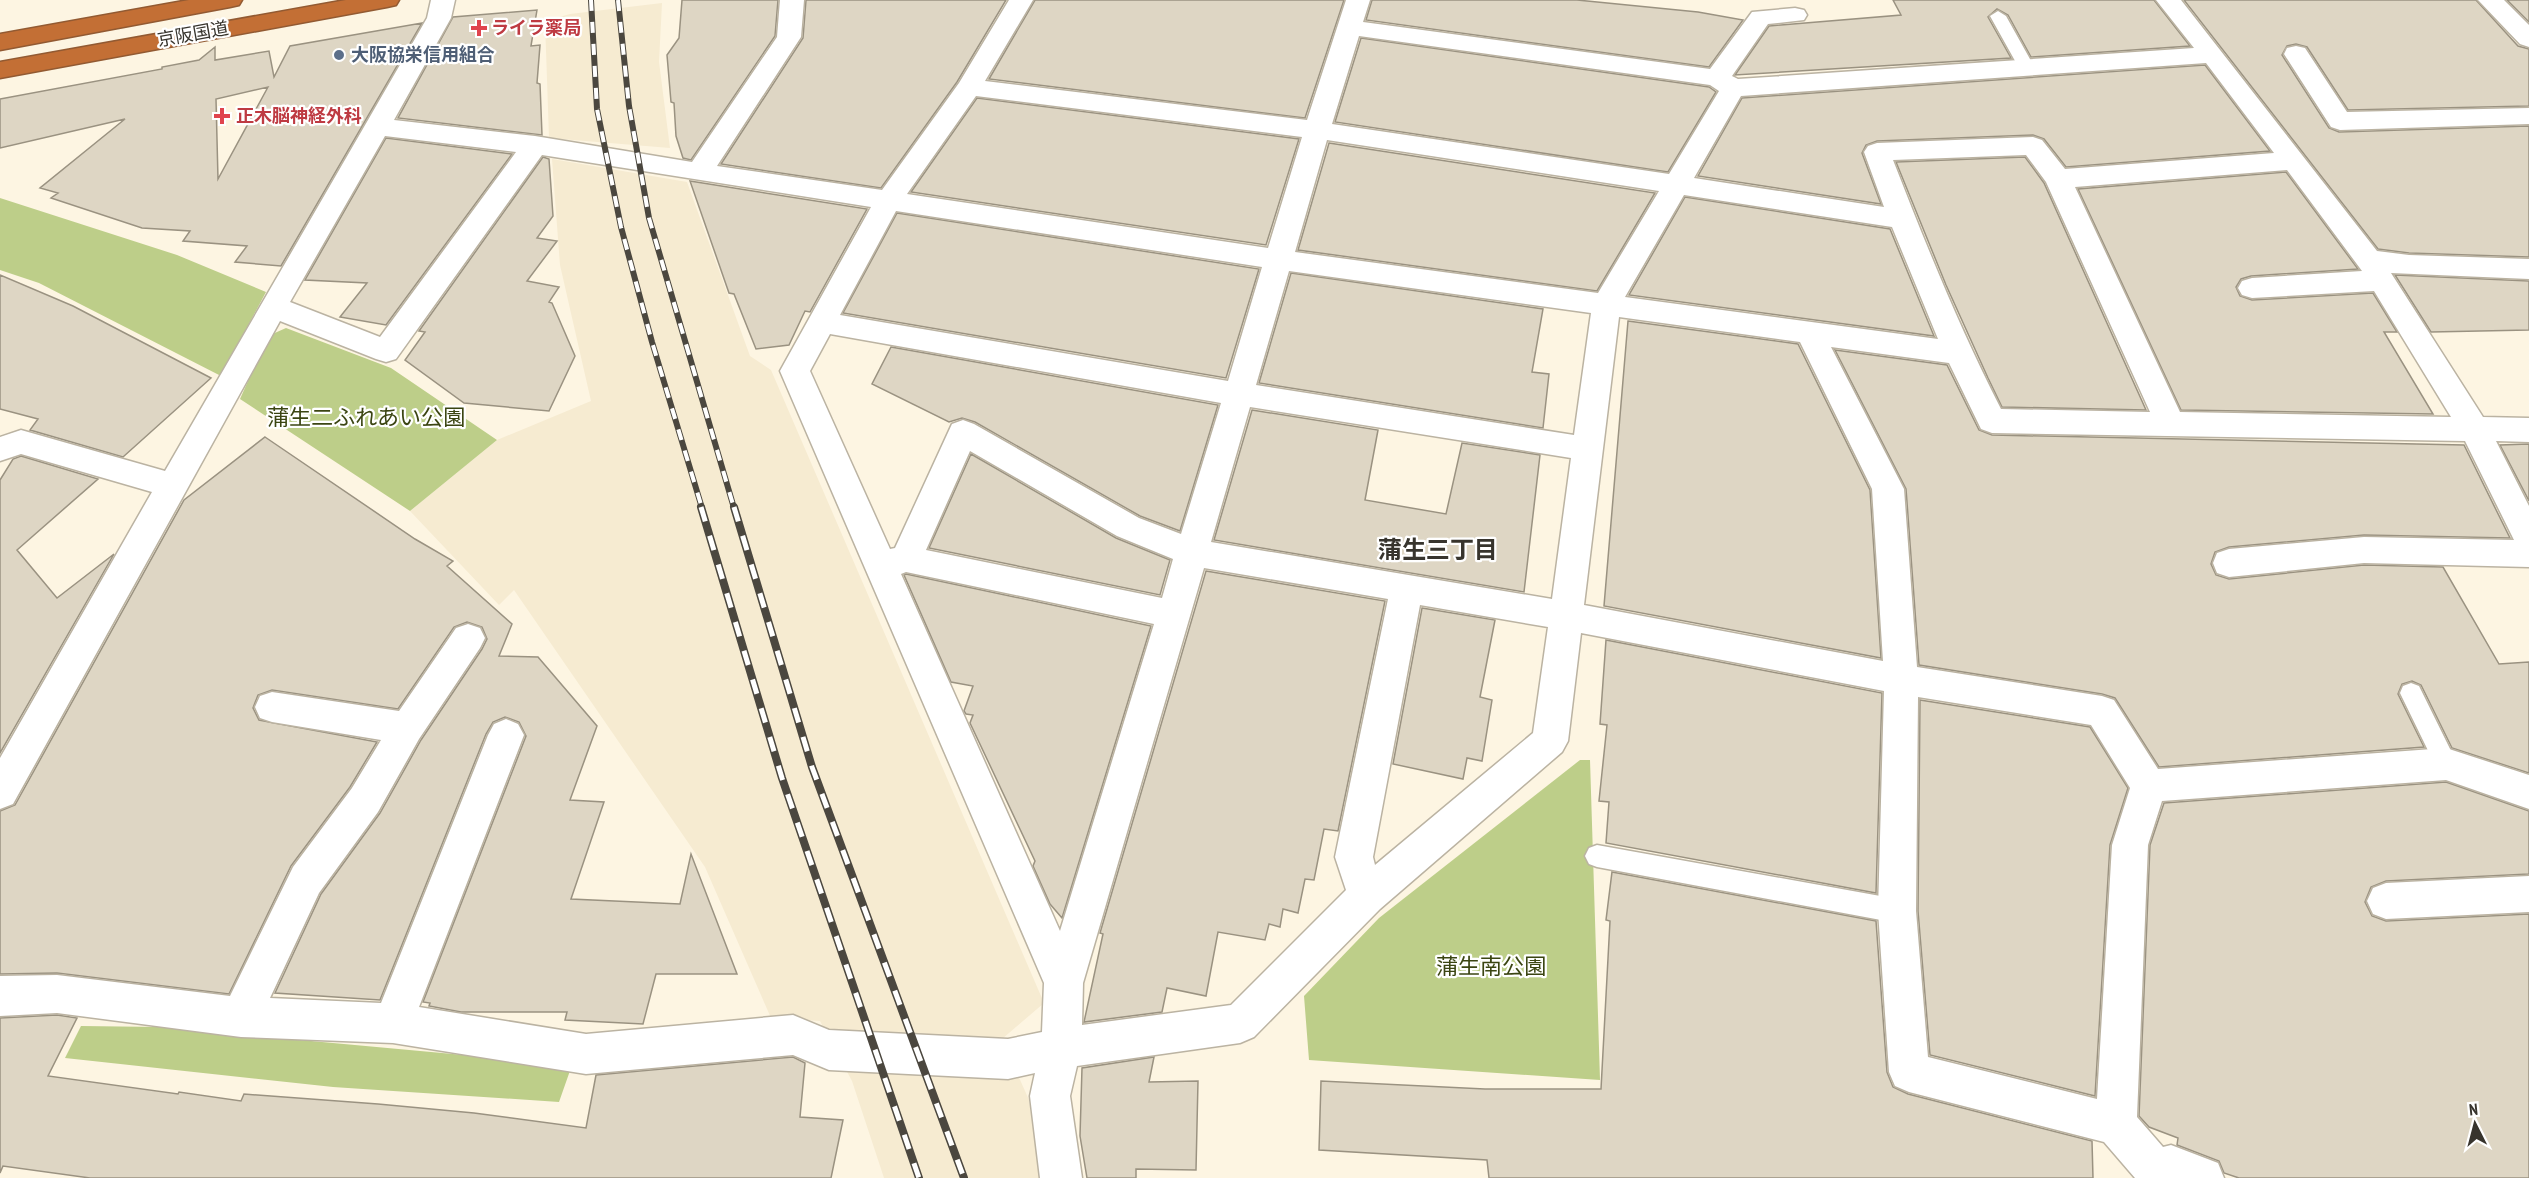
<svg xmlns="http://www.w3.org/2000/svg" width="2529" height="1178" font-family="'PT Sans Narrow','Noto Sans JP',sans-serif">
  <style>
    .built { fill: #f6ebd1 }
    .green { fill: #bdce89 }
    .building { fill: #ded6c4; stroke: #9a9281; stroke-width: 1.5; fill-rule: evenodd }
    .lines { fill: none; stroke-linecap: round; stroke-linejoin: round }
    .lane-casing { stroke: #bbb3a2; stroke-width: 3 }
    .street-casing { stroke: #bbb3a2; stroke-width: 3 }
    .highway-casing { stroke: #925a32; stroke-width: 3 }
    .lane { fill: #fff; fill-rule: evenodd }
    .street { fill: #fff; fill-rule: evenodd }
    .highway { fill: #c36f35; fill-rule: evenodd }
    .rail-far1-casing { stroke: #4b473f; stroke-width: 6 }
    .rail-casing { stroke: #4b473f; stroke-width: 8 }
    .rail-far1 { stroke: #fff; stroke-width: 4; stroke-dasharray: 11; stroke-linecap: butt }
    .rail { stroke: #fff; stroke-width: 5; stroke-dasharray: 15; stroke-linecap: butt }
    .health-dot { fill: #e0444e; stroke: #fff; stroke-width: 2 }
    .service-dot { fill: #5c6f8a; stroke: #fff; stroke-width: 2 }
    .labels { text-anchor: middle; stroke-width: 4.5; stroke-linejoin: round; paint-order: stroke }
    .far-health-label { font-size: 18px; font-weight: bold; fill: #be3a42; stroke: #fff; text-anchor: start }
    .far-street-label { font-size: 18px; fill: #37342d; stroke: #fff }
    .far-service-label { font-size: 18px; font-weight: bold; fill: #4e5e75; stroke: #fff; text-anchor: start }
    .park-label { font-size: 22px; fill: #3b4512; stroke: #fff }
    .neighbourhood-label { font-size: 24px; font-weight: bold; fill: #37342d; stroke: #fff }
  </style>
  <rect width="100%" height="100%" fill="#fdf5e2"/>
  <path class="built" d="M662,3L659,62L670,148L549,138L545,21L570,14Z
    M552,159L687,182L750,356L771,370L1044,1003L1002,1039L1029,1100L1040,1178H884L852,1081L820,1021L771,1018L705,867L514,590L499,605L410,511L497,440L591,401L560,265Z"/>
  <path class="green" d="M0,198L177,255L266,292L221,376L39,283L0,270Z
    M286,328L391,368L497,440L410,511L240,399L268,336Z
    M1580,760H1590L1600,1080L1309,1060L1304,996L1379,918Z
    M81,1026L160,1027L572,1065L559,1102L333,1087L65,1058Z"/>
  <path class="building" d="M682,0H778L775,36L691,160L683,158L676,136L674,103L671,102L667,55L679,38Z
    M806,0H1006L957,82L881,188L721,164L803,38Z
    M1035,0H1344L1305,118L989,79Z
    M1372,0H1577L1698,12L1743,20L1709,67L1366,20Z
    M1893,0H2154L2190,46L2031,57L2008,15L1997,9L1988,17L2011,58L1735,75L1769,26L1901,15Z
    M2184,0H2476L2518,46L2529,49V106L2348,110L2307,47L2296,44L2287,46L2282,55L2329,128L2339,132L2529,126V257L2409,253L2378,249Z
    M2507,0H2529V22Z
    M537,10L531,46L540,45L537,83L540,84L542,135L398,118L453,17Z
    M422,23L281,266L235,262L247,246L183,241L190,231L142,228L51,198L58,193L40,188L125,119L0,148V99L162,69V67L199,60L215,47V60L269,51L274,77L290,46ZM268,87L218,179L216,99Z
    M1361,38L1709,87L1716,92L1668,172L1335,122Z
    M2205,65L2270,151L2066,167L2044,139L2033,135L1877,141L1866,145L1862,153L1881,204L1698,176L1742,98Z
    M977,98L1299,139L1266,245L911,192Z
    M386,138L512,154L386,325L340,317L367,283L305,280Z
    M1329,143L1655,193L1597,291L1298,250Z
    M543,157L549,159L553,216L537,238L557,241L527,281L559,287L549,302L552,303L575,356L549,411L464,403L405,360L425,332L419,331Z
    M2025,157L2044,183L2146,410L2002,407L1988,378L1946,285L1896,162Z
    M2286,172L2358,269L2251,276L2241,279L2236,287L2240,296L2252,300L2373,293L2397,332H2384L2433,414L2181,410L2078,189Z
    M690,181L867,209L810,312L805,311L789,345L756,349L734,294L729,293Z
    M1685,197L1890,229L1934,336L1629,295Z
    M897,213L1259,269L1226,378L843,313Z
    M1291,273L1543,309L1532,372L1549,374L1543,428L1259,383Z
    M0,275L73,306L211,378L123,457L30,430L38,419L0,409Z
    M2395,275L2529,281V330L2431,332Z
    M1628,321L1798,344L1870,490L1881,658L1604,606Z
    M891,347L1218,405L1180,531L1140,516L975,422L962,418L949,422L872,384Z
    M1835,350L1947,365L1979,430L1992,435L2464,445L2510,538L2364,535L2229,547L2215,552L2211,564L2216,575L2229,579L2364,565L2443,567L2499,664L2529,662V773L2452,748L2421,685L2412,681L2402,684L2398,694L2424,747L2159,767L2115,698L2102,694L1919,665L1906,489Z
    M1252,410L1378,430L1365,500L1446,514L1462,443L1540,455L1524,592L1214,540Z
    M265,437L415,539L453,561L447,566L512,624L499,656L538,657L597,726L570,800L604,802L571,899L680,904L691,854L737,974H656L643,1024L565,1020L567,1012H461L429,1006L430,1003L423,1002L526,736L519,722L505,717L493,722L486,734L380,1000L275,993L321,894L380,813L421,740L482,649L487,639L482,627L467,622L454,627L398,709L272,690L258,695L253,708L259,720L377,742L350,787L291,866L229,994L57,973L0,974V811L15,805L184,500Z
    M2529,444V501L2500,445Z
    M971,454L1116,538L1170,560L1160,595L929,548Z
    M21,456L98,479L17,550L57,598L114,554L0,753V480L13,459Z
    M1206,571L1385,601L1338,831L1324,829L1314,880L1305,879L1298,913L1283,909L1280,927L1269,924L1265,940L1218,932L1206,996L1167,988L1162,1012L1084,1022L1103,934L1100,933Z
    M906,574L1151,626L1062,918L1050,904L1033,866L1035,861L970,723L973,715L966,714L964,711L973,686L951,682L904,575Z
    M1422,608L1495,620L1480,697L1492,700L1482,761L1467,758L1463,779L1393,764Z
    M1606,640L1882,693L1876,893L1606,843L1609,802L1599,801L1607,725L1600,724Z
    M1920,700L2090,727L2128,788L2110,845L2095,1096L1930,1055L1918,911Z
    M2446,782L2529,811V874L2386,881L2371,887L2365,902L2372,916L2386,921L2529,914V1178H2239L2224,1173L2219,1161L2177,1145L2178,1138L2149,1127L2139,1116L2150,845L2164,803Z
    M1612,872L1876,921L1887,1072L1893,1087L1908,1094L2092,1141L2093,1178H1489L1487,1160L1319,1150L1321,1081L1485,1089H1601L1610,921L1606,920Z
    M57,1015L77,1018L48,1076L178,1094L179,1092L241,1101L244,1094L378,1104L474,1113L586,1128L596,1075L793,1057L805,1063L800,1117L843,1120L831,1178H90L3,1166L0,1173V1018Z
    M1154,1057L1149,1082L1198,1081L1196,1170L1136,1169V1178H1087L1080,1136L1082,1068Z"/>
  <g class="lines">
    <g class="lane-casing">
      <path id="lane" d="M1998,11L2006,16L2035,68L2033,72L2027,73L2019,68L1990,16Z
        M2411,683L2419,686L2454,757L2457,764L2454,771L2446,774L2438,771L2400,693L2403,686Z
        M1597,845L1897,899L1906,903L1909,911L1906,919L1897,923L1597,867L1589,864L1585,856L1589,848Z"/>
    </g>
    <g class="street-casing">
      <path id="street" d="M431,0H455L451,18L394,120L535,136L692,162L777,37L780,0H804L801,37L717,166L882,190L959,83L1009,0H1033L985,81L1307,120L1346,0H1370L1363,22L1710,69L1752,12L1795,8L1804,10L1807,15L1804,20L1768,24L1732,76L1738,79L2194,48L2156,0H2181L2377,251L2409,255L2529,259V279L2391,273L2483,417L2529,418V442L2496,441L2529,506V567L2364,563L2229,577L2217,573L2213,563L2217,553L2229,549L2364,537L2514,540L2465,441L1992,433L1981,429L1949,363L1831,347L1904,489L1917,667L2102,696L2114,700L2158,769L2446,748L2529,775V809L2446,780L2162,801L2148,845L2137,1117L2163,1147L2171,1145L2218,1163L2224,1178H2135L2104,1142L1909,1092L1895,1086L1889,1072L1878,911L1884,691L1581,633L1568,741L1562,752L1380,909L1254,1037L1240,1043L1077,1066L1070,1096L1082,1178H1040L1030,1096L1035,1073L1008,1079L829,1070L793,1055L586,1074L393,1043L241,1037L57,1013L0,1016V976L57,975L230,996L293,867L352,788L381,740L272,722L260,718L255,707L260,696L272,692L399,711L456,628L468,624L480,628L485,638L480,648L419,739L378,812L319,893L270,998L381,1003L488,735L494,724L506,719L518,724L524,735L419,1007L586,1034L793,1015L829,1030L1008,1039L1042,1032L1044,983L780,371L871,207L542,155L396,359L386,362L376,359L280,321L13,804L0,809V758L152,492L21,454L0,461V437L21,430L165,471L427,18ZM1359,36L1710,85L1719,91L1669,174L1332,124ZM2206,63L2274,153L2065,169L2042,140L2033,137L1877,143L1868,146L1864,152L1884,207L1694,178L1741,96ZM976,96L1302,137L1268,248L907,194ZM385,136L516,152L380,337L290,302ZM1327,140L1659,191L1598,293L1295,252ZM2026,155L2046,182L2150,412L2001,409C1960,329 1926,245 1893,160ZM2287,170L2362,271L2252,278L2242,281L2238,288L2242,295L2252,298L2374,291L2451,417L2180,412L2075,187ZM1684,195L1892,227L1938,339L1625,297ZM896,211L1262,267L1228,381L840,315ZM1289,271L1591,313L1574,435L1256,385ZM1619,317L1800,342L1872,489L1883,661L1584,605ZM830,334L1221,403L1181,534L1139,518L974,424L963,420L952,424L895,548L890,549L810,371ZM1250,407L1571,458L1552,599L1211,542ZM970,451L1117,536L1173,559L1162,598L926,550ZM1204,568L1388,599L1335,857L1346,890L1231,1005L1082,1025L1083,983ZM906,572L1154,624L1060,931L901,574ZM1420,605L1548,627L1533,733L1375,865L1373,857ZM1918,697L2091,725L2130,788L2112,845L2097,1099L1928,1057L1916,911Z
        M2478,0H2504L2529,25V47L2520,44Z
        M2296,46L2305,48L2347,112L2529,108V124L2340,130L2331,127L2284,54L2287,48Z
        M2529,876V912L2386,919L2373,914L2367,901L2373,888L2386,883Z"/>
    </g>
    <g class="highway-casing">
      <path id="highway" d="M189,0H242L239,5L230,7L0,50V34Z
        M346,0H399L396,5L387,7L0,78V62Z"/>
    </g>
    <use href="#lane" class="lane"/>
    <use href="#street" class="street"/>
    <use href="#highway" class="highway"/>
    <g class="rail-far1-casing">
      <path id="rail-far1" d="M591,0L597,109L621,227L652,342L702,508
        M618,0L629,106L649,218L734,508"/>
    </g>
    <g class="rail-casing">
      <path id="rail" d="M701,507L782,778L919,1178
        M734,507L812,767L964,1178"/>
    </g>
    <use href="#rail-far1" class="rail-far1"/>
    <use href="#rail" class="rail"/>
  </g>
  <g class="health-dot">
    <path d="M476 19h6v6h6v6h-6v6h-6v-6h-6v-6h6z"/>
    <path d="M219 107h6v6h6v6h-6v6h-6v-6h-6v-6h6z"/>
  </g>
  <circle class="service-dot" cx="339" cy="55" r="6"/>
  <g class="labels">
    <g class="far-health-label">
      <text x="491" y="34">ライラ薬局</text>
      <text x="236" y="122">正木脳神経外科</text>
    </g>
    <g class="far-street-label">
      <text transform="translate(193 34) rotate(-10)" y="6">京阪国道</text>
    </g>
    <g class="far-service-label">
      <text x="351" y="61">大阪協栄信用組合</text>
    </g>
    <g class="park-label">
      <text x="366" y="425">蒲生二ふれあい公園</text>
      <text x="1491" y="974">蒲生南公園</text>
    </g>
    <g class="neighbourhood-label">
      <text x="1438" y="558">蒲生三丁目</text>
    </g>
  </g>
  <g transform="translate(2475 1124) rotate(354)" stroke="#ffffff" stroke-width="4.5" paint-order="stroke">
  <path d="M0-4.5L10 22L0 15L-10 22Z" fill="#37342d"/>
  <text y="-9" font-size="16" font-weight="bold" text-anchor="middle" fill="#37342d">N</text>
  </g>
</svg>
